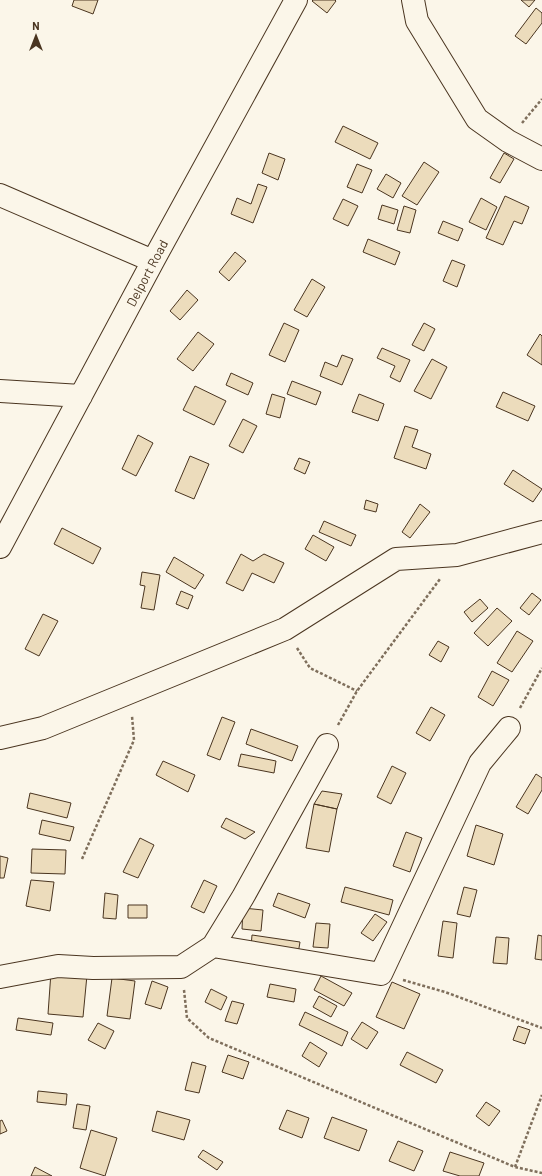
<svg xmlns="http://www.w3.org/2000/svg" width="542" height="1176" font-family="Barlow,sans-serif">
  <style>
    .building { fill: #ecdcbc; stroke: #4a3520 }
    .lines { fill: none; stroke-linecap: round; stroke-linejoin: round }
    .minor-casing { stroke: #4a3520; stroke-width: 24 }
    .path { stroke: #7f6f5c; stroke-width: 2.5; stroke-dasharray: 3 2; stroke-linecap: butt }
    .minor { stroke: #fbf6e9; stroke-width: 22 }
    .labels { text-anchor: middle; stroke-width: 3; stroke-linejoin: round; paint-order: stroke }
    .street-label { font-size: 13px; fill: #4a3520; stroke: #fbf6e9 }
  </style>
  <rect width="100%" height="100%" fill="#fbf6e9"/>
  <path class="building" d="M74,0H98L93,14L72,6Z
    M313,0H335L336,1L327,13L312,1Z
    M521,0H535L529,7Z
    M536,8L542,13V23L526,44L515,36Z
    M343,126L378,143L370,159L335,142Z
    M269,153L285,159L278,180L262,173Z
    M504,153L514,159L500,183L490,178Z
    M424,162L439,172L417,205L402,196Z
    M357,164L372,170L362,193L347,187Z
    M386,174L401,183L393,198L377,189Z
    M258,184L267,187L253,223L231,214L237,198L251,204Z
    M505,196L529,207L522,224L514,221L503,245L486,238Z
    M481,198L497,207L486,230L469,222Z
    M343,199L358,206L348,226L333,219Z
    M382,205L398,210L394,224L378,219Z
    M404,206L416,210L410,233L397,230Z
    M443,221L463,229L458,241L438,233Z
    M368,239L400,252L395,265L363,252Z
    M235,252L246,261L229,281L219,272Z
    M452,260L465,265L457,287L443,281Z
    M312,279L325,287L307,317L294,310Z
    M187,290L198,300L180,320L170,311Z
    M284,323L299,330L285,362L269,355Z
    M424,323L435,329L424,351L412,345Z
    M198,332L214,344L193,371L177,359Z
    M540,334L542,336V365L527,355Z
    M382,348L410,360L400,382L390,377L395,366L377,358Z
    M342,355L353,359L342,385L320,376L325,362L337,367Z
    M432,359L447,367L431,399L414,391Z
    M231,373L253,383L248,395L226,385Z
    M292,381L321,392L316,405L287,394Z
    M195,386L226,401L214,425L183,410Z
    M503,392L535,406L528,421L496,407Z
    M272,394L285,398L280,418L266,414Z
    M359,394L384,404L378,421L352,412Z
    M243,419L257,426L243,453L229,446Z
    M405,426L418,430L412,447L431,454L426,469L394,458Z
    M138,435L153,443L136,476L122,469Z
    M190,456L209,464L194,499L175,491Z
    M299,458L310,462L305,474L294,469Z
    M513,470L542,489L533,502L504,484Z
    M366,500L378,504L376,512L364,509Z
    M420,504L430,512L410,538L402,532Z
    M324,521L356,535L351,546L319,532Z
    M62,528L101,548L93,564L54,544Z
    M313,535L334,547L326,561L305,549Z
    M241,554L253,561L264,554L284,563L274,583L252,573L243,591L226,583Z
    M174,557L204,575L195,589L166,572Z
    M142,572L160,575L154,610L141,608L145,586L140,585Z
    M181,591L193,596L188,609L176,604Z
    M532,593L541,600L529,615L520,608Z
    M480,599L488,608L472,622L464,612Z
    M497,608L512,621L488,646L474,633Z
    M43,614L58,621L39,656L25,649Z
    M517,631L533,641L512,672L497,663Z
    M438,641L449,647L441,662L429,655Z
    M492,671L509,680L493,706L478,697Z
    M431,707L445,715L430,741L416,733Z
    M222,717L235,722L220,760L207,755Z
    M251,729L298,746L292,761L246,744Z
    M241,754L276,761L274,773L238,766Z
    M163,761L195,775L188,792L156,775Z
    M392,766L406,773L391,804L377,797Z
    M536,774L542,778V790L528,814L516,807Z
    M322,791L342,794L337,809L314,804Z
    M30,793L71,803L67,818L27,808Z
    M314,804L337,809L329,852L306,848Z
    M226,818L255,832L245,839L221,827Z
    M42,820L74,827L70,841L39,834Z
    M476,825L503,834L494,865L467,856Z
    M406,832L422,838L410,872L393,866Z
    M140,838L154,845L138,878L123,872Z
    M32,849L66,850L65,874L31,873Z
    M0,856L8,858L4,878H0Z
    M31,880L54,882L50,911L26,906Z
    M204,880L217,886L204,913L191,907Z
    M345,887L393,900L389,915L341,902Z
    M464,887L477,890L470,917L457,914Z
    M105,893L118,895L116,919L103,918Z
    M278,893L310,904L305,918L273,906Z
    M128,905H147V918H128Z
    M243,908L263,910L261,931L242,929Z
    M375,914L387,922L373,941L361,933Z
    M443,921L457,923L453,958L438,956Z
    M316,923L330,924L328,948L313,947Z
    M252,935L300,942L298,954L251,947Z
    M538,935L542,936V960L535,959Z
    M496,937L509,938L507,964L493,963Z
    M51,972L87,975L83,1017L48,1014Z
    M321,976L352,993L344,1006L314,990Z
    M112,978L135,981L130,1019L107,1016Z
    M152,981L168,987L161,1009L145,1004Z
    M392,982L420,994L404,1029L376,1017Z
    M270,984L296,989L294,1002L267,997Z
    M211,989L227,997L221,1010L205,1002Z
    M319,996L337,1006L331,1017L313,1007Z
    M232,1001L244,1004L237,1024L225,1021Z
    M305,1012L348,1032L342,1046L299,1025Z
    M18,1018L53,1023L51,1035L16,1030Z
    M362,1022L378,1032L367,1049L351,1039Z
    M98,1023L114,1031L105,1049L88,1040Z
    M518,1026L530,1030L525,1044L513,1040Z
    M310,1042L327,1053L319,1067L302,1056Z
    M407,1052L443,1070L436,1083L400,1065Z
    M228,1055L249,1062L243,1079L222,1072Z
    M192,1062L206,1066L199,1093L185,1090Z
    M38,1091L67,1094L66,1105L37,1102Z
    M486,1102L500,1111L489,1126L476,1116Z
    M77,1104L90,1106L86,1130L73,1128Z
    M287,1110L309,1118L302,1138L279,1129Z
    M157,1111L190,1120L184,1140L152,1131Z
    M332,1117L367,1130L359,1151L324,1138Z
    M2,1120L7,1131L0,1134V1121Z
    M91,1130L117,1138L105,1176L80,1168Z
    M398,1141L423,1151L414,1171L389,1161Z
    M203,1150L223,1162L217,1170L198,1157Z
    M450,1152L484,1163L479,1176H460L443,1171Z
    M35,1167L52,1176H31Z"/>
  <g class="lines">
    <g class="minor-casing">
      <path id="minor" d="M413,0L417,21L477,119L508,141L542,159
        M0,195L153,261
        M0,391L81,396
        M0,547L153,261L296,0
        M0,738L43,728L285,629L396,559L457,555L542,532
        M213,946L243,897L327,745
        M0,977L58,966L93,968L181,967L213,946L381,974L480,763L509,728"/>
    </g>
    <path class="path" d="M522,123L542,99
      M297,648L310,668L357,691
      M520,708L542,668
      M338,725L357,691L440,579
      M82,859L134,740L132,716
      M403,980L445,992L542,1028
      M184,990L187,1018L209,1038L515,1167L542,1173
      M515,1167L542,1095"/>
    <use href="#minor" class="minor"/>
  </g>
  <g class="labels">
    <g class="street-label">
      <text transform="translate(147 273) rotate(-62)" y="5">Delport Road</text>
    </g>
  </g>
  <g transform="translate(36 36)" stroke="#fbf6e9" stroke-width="3" paint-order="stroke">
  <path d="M0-3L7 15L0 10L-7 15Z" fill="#4a3520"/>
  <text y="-6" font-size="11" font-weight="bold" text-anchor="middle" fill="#4a3520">N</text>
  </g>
</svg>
